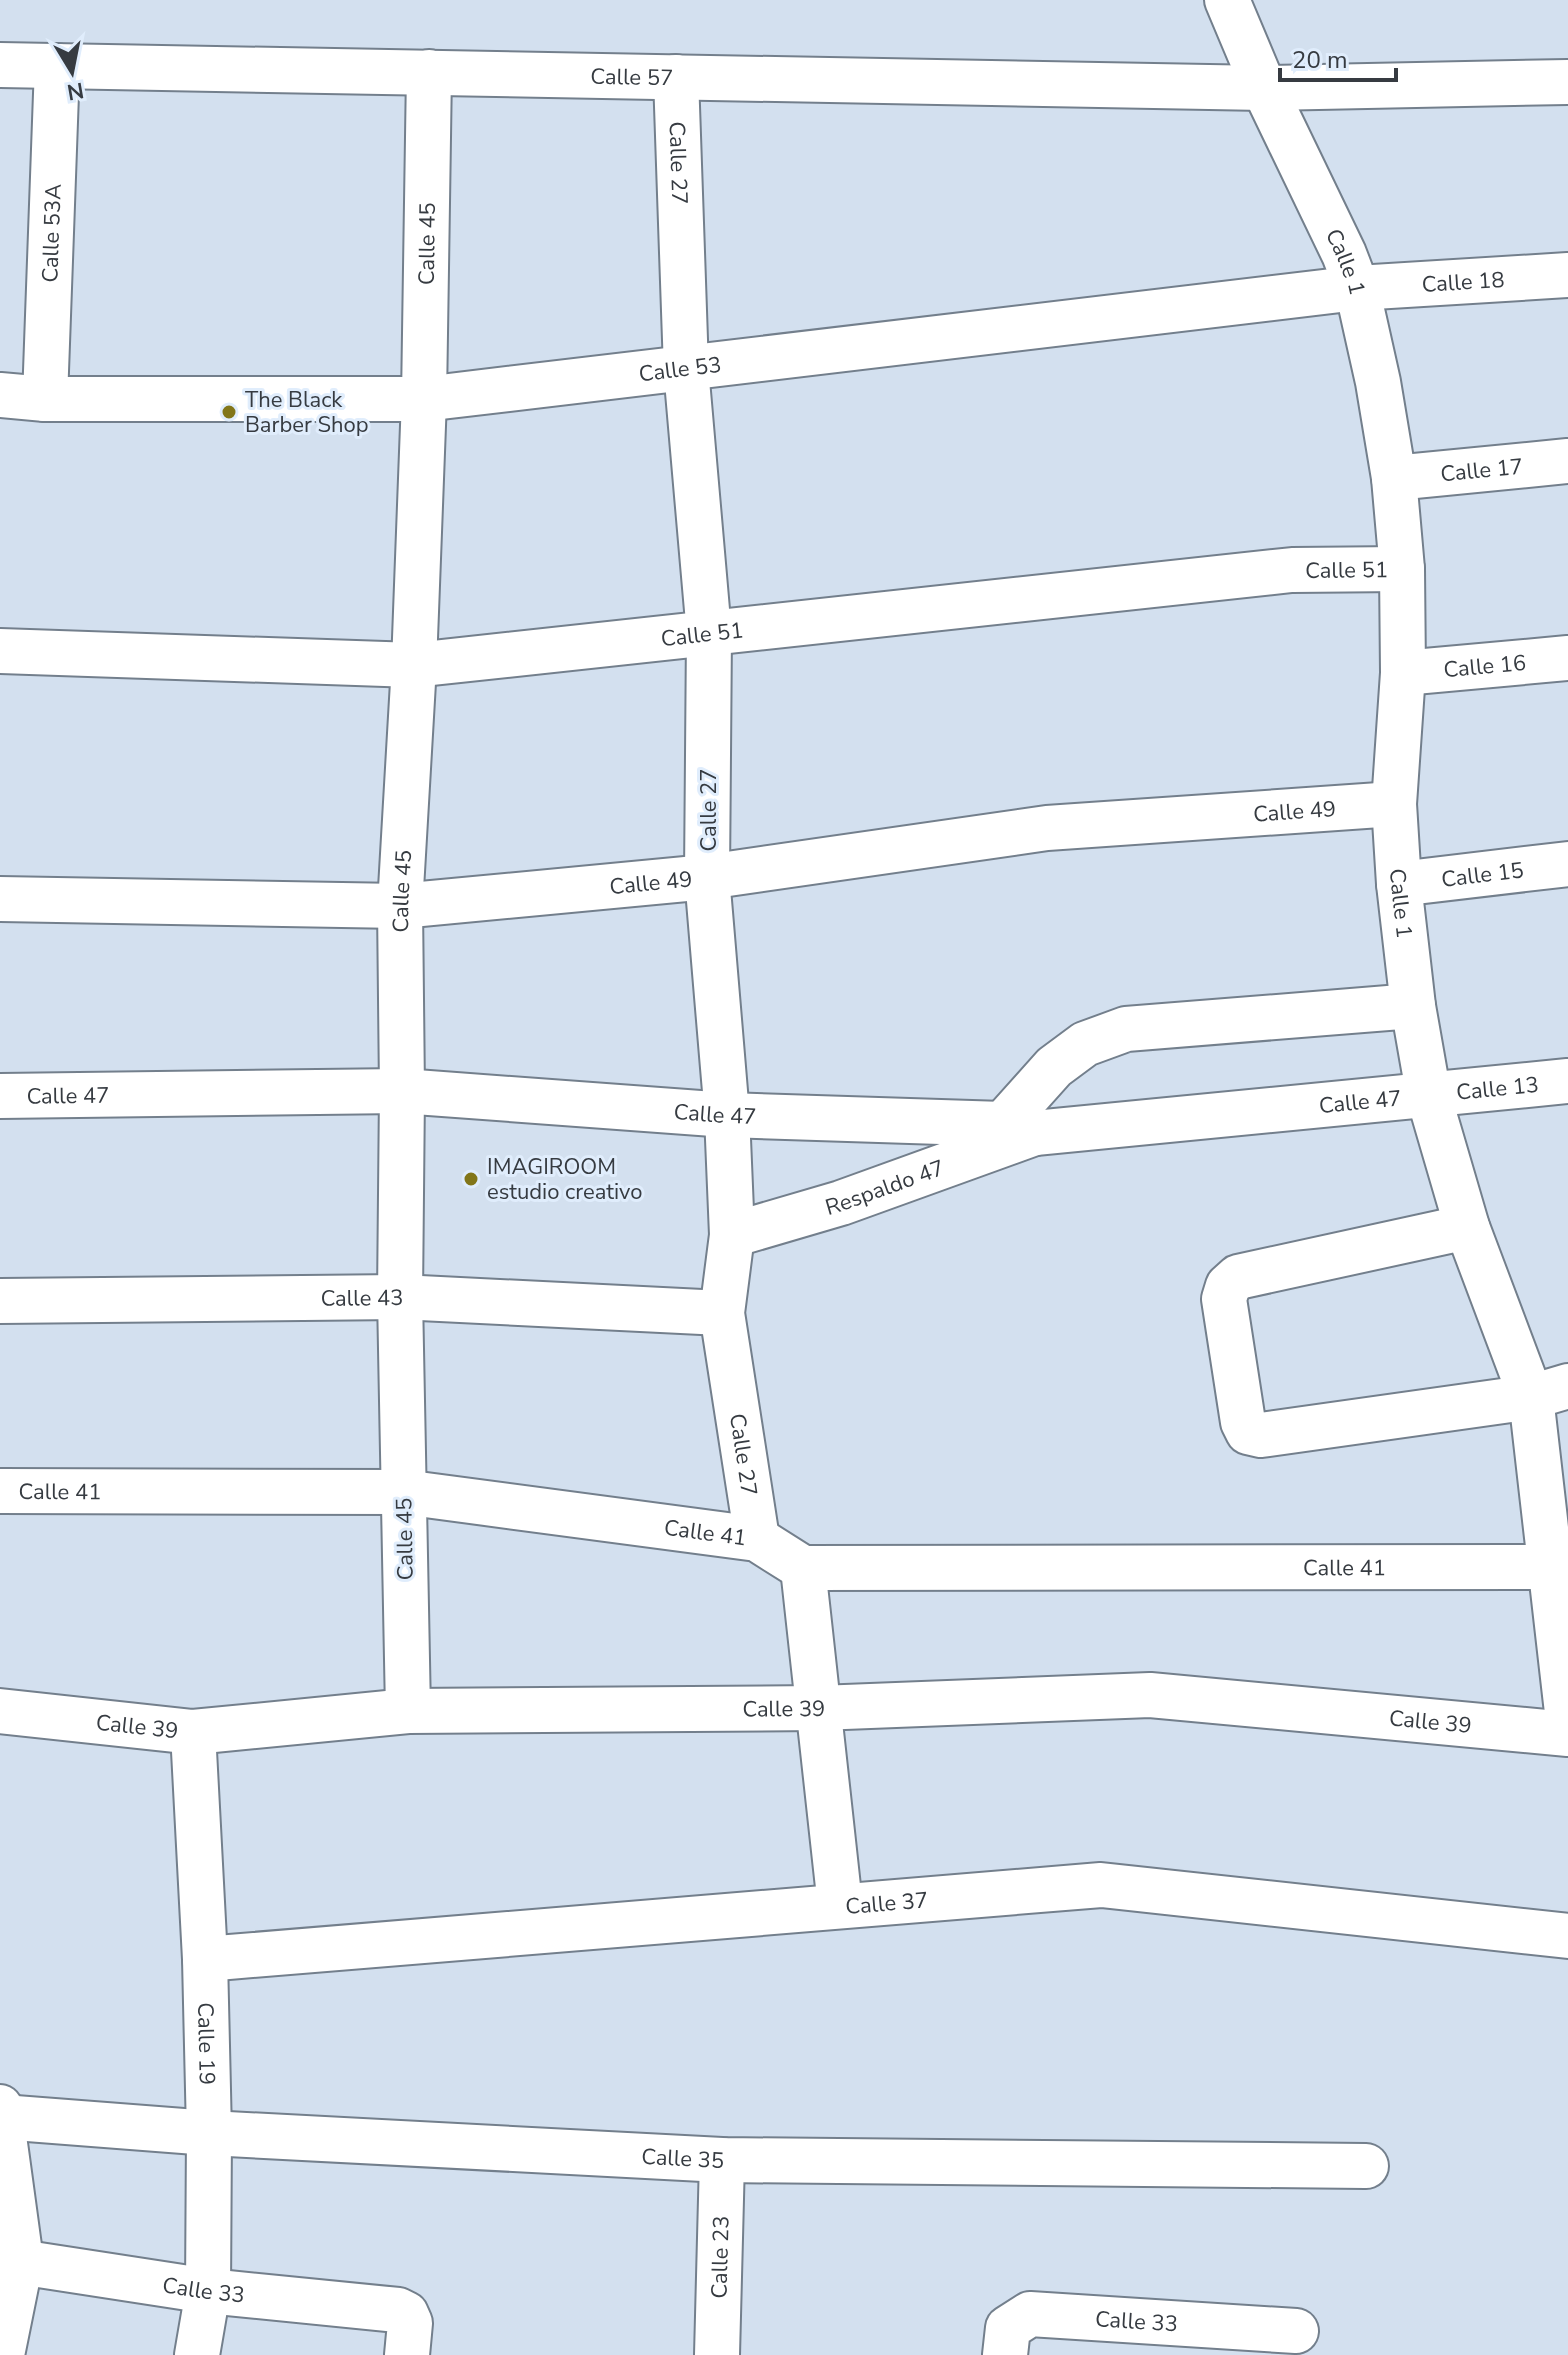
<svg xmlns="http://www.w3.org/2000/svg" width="1568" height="2355" font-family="'Nunito Sans',sans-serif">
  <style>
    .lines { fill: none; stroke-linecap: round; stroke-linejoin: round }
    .minor-casing { stroke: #737f8c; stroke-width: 48 }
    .minor { stroke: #fff; stroke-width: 44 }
    .poi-dot { fill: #827619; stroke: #e0edfc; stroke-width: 3 }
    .labels { text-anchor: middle; stroke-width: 6; stroke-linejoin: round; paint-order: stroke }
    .street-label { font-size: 22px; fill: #363b41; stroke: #e0edfc }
    .poi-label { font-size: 22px; fill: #363b41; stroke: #e0edfc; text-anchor: start }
  </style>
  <rect width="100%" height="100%" fill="#d3e0ef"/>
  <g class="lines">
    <g class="minor-casing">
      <g id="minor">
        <path id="s1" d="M1227,0L1264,88L1344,254L1357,288L1378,382L1394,478L1402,569L1403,673L1394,804L1399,884L1413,1006L1429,1097L1467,1227L1531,1397L1568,1721"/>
        <path id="s2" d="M0,65L1264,88L1568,82"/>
        <path id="s3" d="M676,77L686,369L709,633L707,877L727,1115L732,1235L722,1313L757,1539"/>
        <path id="s4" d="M0,395L45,399H424L1357,288L1568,275"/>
        <path id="s5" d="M45,399L57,66"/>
        <path id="s6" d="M1394,478L1568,461"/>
        <path id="s7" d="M0,651L414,665L1292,570L1402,569"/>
        <path id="s8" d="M1403,673L1568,658"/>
        <path id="s9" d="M1399,884L1568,864"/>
        <path id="s10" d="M0,899L400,906L707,877L1047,828L1394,804"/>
        <path id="s11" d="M0,1096L402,1091L727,1115L1003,1124L1035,1133L1568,1081"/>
        <path d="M1003,1124L1054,1067L1085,1044L1126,1029L1413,1006"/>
        <path d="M1467,1227L1238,1277L1228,1286L1224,1299L1243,1422L1248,1432L1261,1435L1531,1397L1568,1386"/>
        <path id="s12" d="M732,1235L841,1203L1032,1134"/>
        <path id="s13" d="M0,1301L400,1297L722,1313"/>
        <path id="s14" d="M0,1491L403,1492L757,1539L803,1568L1550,1567"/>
        <path d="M803,1568L840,1905"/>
        <path id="s15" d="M0,1711L193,1732L408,1711L819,1708L1150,1695L1568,1734"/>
        <path id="s16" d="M408,1711L400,1297L402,1091L400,906L414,665L424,399L429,72"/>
        <path id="s17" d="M193,1732L205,1959L209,2133L208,2291L197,2355"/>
        <path id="s18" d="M205,1959L1101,1885L1568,1936"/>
        <path d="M0,2107L21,2261L2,2355"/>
        <path id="s19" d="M2,2117L209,2133L722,2160L1366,2166"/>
        <path id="s20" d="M0,2259L208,2291L398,2310L406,2314L410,2323L407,2355"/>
        <path id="s21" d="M717,2355L722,2160"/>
        <path id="s22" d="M1005,2355L1008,2328L1030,2314L1296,2331"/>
      </g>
    </g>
    <use href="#minor" class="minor"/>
  </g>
  <g class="poi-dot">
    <circle cx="229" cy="412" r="8"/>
    <circle cx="471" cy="1179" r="8"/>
  </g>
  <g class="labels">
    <g class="street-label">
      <text dy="8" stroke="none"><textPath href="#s2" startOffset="632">Calle 57</textPath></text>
      <text dy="8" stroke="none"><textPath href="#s3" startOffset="86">Calle 27</textPath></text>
      <text dy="8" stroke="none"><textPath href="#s5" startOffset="166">Calle 53A</textPath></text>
      <text dy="8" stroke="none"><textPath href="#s16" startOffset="1468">Calle 45</textPath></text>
      <text dy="8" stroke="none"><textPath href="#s1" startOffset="288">Calle 1</textPath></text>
      <text dy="8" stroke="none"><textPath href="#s4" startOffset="1470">Calle 18</textPath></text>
      <text dy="8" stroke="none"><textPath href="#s4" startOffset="682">Calle 53</textPath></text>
      <text dy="8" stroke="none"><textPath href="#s6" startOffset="88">Calle 17</textPath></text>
      <text dy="8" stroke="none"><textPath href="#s7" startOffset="1352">Calle 51</textPath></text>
      <text dy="8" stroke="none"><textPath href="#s7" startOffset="704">Calle 51</textPath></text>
      <text dy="8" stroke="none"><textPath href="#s8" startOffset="82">Calle 16</textPath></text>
      <text transform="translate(708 810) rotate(-90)" y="8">Calle 27</text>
      <text dy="8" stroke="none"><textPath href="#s10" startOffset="1300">Calle 49</textPath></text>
      <text dy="8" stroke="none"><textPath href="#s9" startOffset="84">Calle 15</textPath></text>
      <text dy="8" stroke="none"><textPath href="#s10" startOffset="652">Calle 49</textPath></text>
      <text dy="8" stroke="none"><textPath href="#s16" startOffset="820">Calle 45</textPath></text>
      <text dy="8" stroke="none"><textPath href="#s1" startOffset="936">Calle 1</textPath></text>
      <text dy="8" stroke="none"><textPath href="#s11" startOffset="1502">Calle 13</textPath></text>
      <text dy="8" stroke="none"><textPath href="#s11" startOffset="68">Calle 47</textPath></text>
      <text dy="8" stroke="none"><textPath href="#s11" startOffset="1364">Calle 47</textPath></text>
      <text dy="8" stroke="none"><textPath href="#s11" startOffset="716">Calle 47</textPath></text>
      <text dy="8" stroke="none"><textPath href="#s12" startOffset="160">Respaldo 47</textPath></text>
      <text dy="8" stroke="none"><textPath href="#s13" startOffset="362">Calle 43</textPath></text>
      <text dy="8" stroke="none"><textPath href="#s3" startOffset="1382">Calle 27</textPath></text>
      <text dy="8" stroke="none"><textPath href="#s14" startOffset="60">Calle 41</textPath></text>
      <text dy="8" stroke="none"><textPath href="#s14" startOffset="708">Calle 41</textPath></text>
      <text transform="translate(404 1539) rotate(-91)" y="8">Calle 45</text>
      <text dy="8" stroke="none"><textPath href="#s14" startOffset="1356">Calle 41</textPath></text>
      <text dy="8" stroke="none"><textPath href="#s15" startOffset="786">Calle 39</textPath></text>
      <text dy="8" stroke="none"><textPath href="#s15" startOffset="1434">Calle 39</textPath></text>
      <text dy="8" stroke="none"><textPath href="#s15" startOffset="138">Calle 39</textPath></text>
      <text dy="8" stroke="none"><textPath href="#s18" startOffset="684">Calle 37</textPath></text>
      <text dy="8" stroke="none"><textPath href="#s17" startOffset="312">Calle 19</textPath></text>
      <text dy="8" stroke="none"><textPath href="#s19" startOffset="682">Calle 35</textPath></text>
      <text dy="8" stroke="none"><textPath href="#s21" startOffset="98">Calle 23</textPath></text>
      <text dy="8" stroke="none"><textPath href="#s20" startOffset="206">Calle 33</textPath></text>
      <text dy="8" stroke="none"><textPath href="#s22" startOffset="160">Calle 33</textPath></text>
    </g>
    <g class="poi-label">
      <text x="245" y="407">The Black<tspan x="245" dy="25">Barber Shop</tspan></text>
      <text x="487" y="1174">IMAGIROOM<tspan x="487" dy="25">estudio creativo</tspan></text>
    </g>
  </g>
  <g transform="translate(72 72) rotate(170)" stroke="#e0edfc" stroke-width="6" paint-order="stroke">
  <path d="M0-6L14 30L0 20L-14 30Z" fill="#363b41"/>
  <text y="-12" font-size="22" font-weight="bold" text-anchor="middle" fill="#363b41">N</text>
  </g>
  <path d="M1280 68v12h116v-12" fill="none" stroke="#363b41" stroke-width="4"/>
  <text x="1292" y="68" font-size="24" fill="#363b41" stroke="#e0edfc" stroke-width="6" paint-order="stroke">20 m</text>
</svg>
